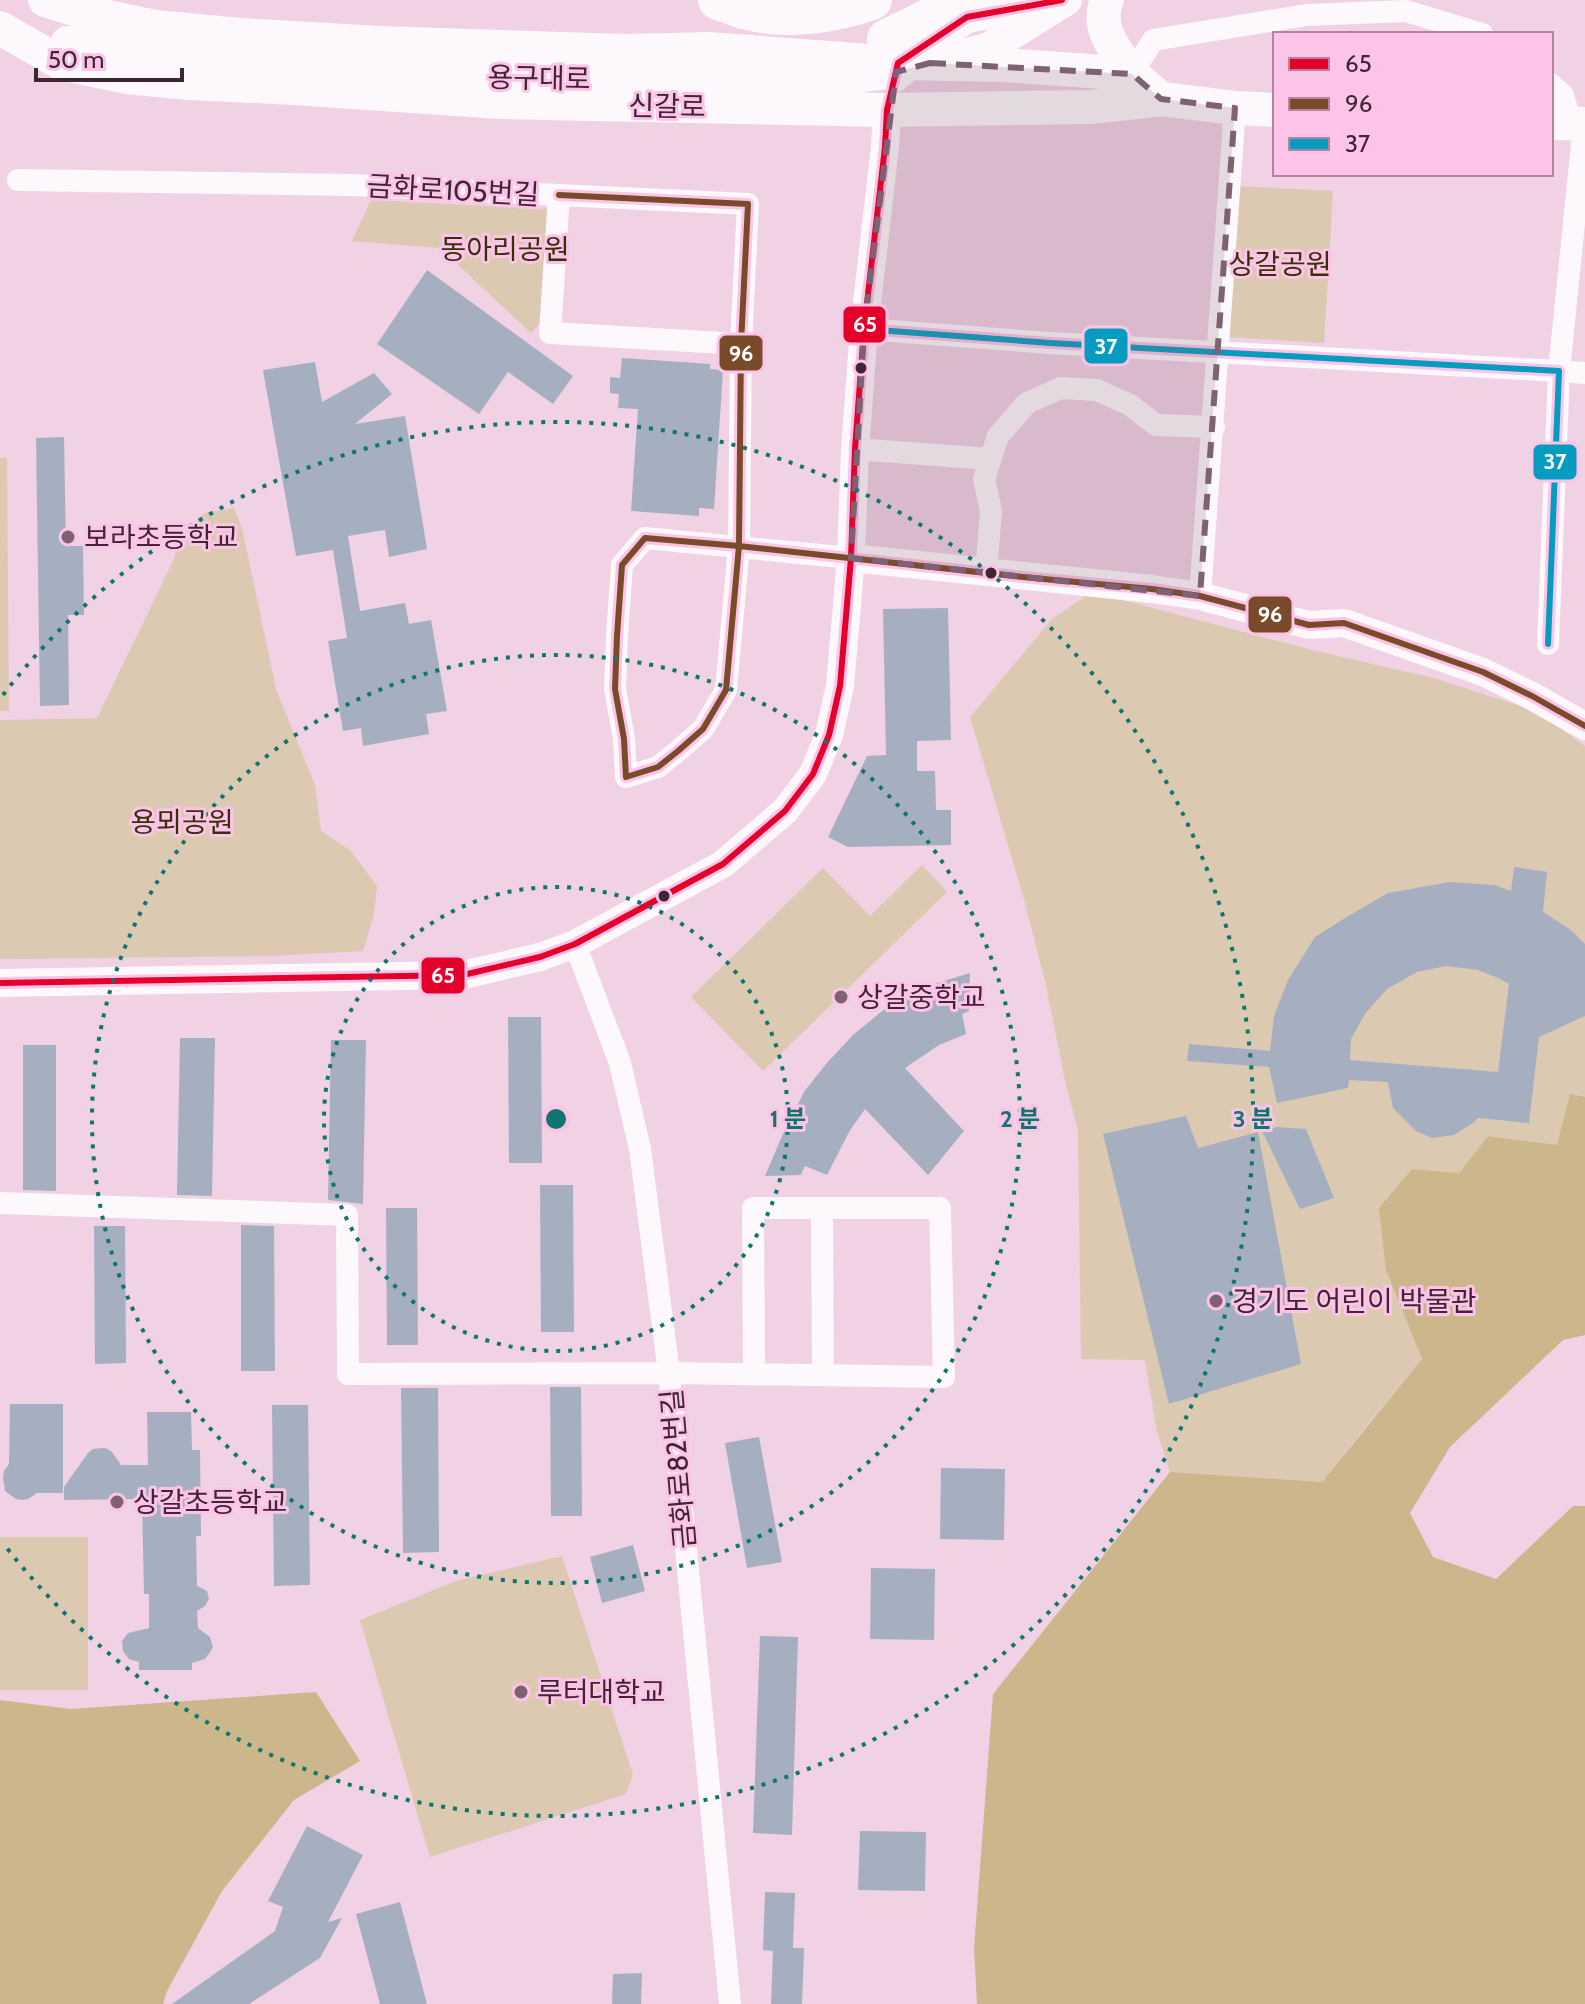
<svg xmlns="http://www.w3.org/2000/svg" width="1585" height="2004" font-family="Cabin,'Noto Sans KR',sans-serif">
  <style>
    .green { fill: #dcc9b1 }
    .forest { fill: #ccb68b }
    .building { fill: #a6afbf; fill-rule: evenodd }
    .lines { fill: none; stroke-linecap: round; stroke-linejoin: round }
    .minor { stroke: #fdf8fb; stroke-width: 22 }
    .tertiary { stroke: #fdf8fb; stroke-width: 28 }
    .secondary { stroke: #fdf8fb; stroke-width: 32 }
    .primary { stroke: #fdf8fb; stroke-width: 34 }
    .motorway { stroke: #fdf8fb; stroke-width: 40 }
    .bus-1-casing { stroke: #fec4e7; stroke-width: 12 }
    .bus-2-casing { stroke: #fec4e7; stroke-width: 12 }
    .bus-3-casing { stroke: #fec4e7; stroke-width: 12 }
    .bus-1 { stroke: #e4002b; stroke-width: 6 }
    .bus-2 { stroke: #7a4b2a; stroke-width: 6 }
    .bus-3 { stroke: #069cbf; stroke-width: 6 }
    .marked { fill: #7e6173; fill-opacity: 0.2; stroke: #7e6173; stroke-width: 6; stroke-dasharray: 16 10; stroke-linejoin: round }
    .ring { fill: none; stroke: #0f766e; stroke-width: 4; stroke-dasharray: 4 8 }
    .bus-dot { fill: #402536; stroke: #fec4e7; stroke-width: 3 }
    .poi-dot { fill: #7e6173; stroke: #fec4e7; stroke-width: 3 }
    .labels { text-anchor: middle; stroke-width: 6; stroke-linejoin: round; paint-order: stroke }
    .street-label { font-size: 28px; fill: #402536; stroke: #fec4e7 }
    .park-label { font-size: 28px; fill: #373108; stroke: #fec4e7 }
    .poi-label { font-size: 28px; fill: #402536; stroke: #fec4e7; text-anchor: start }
    .centre { fill: #0f766e; stroke: #fec4e7; stroke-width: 4 }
    .ring-label { font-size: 24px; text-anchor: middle; font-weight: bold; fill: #0f766e; stroke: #fec4e7; stroke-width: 6; stroke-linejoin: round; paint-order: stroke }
    .line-badge { stroke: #fec4e7; stroke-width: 3 }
    .badge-label { font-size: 22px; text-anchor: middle; font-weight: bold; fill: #fff }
  </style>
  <rect width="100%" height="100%" fill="#f1d1e4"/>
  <path class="green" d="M1236,186L1333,191L1324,343L1227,337Z
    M371,200L550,209L542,321L531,333L440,248L352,241Z
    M0,458H7L9,711H0Z
    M234,508L242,528L276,689L315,785L321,831L351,851L377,886L374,915L363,951L271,956L0,959V720L97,718L175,557L176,538L205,513Z
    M1092,592L1312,650L1434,678L1538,712L1585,746V1097L1570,1095L1557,1146L1488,1136L1459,1173L1412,1169L1386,1270L1422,1359L1363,1430L1322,1482L1170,1472L1157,1432L1145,1360L1081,1359L1078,1130L1066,1085L1045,981L1024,899L970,717L1052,619Z
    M922,865L947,892L763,1071L691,997L823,868L870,916Z
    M0,1537H88V1690H0Z
    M562,1556L633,1775L626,1794L430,1857L360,1620L456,1581Z"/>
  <path class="forest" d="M1570,1094L1585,1097V1335L1563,1340L1450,1447L1410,1513L1433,1557L1496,1579L1573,1506H1585V2004H977L974,1948L993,1694L1170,1472L1322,1482L1422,1359L1386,1270L1379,1208L1412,1169L1459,1173L1488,1136L1557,1145Z
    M316,1692L360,1761L294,1800L222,1891L167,1991L163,2004H0V1700L71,1709Z"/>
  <path class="building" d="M427,270L573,376L553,404L508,372L479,414L377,344Z
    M622,358L710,364V369L723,370L714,509L699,508V516L631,511L638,409L618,408L619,394L610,393V377L620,378Z
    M315,362L322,402L374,373L392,394L355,424L405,416L427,549L389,557L385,530L348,536L360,611L405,603L409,624L431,620L447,711L426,714L429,734L363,746L361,728L343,731L328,641L347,638L333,550L296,556L263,370Z
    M64,437L66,546H83L84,615H68L69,705L40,706L36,438Z
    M948,608L951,740L917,741V771H935L936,810H951V845L848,847L828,837L867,756L886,755L883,609Z
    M1514,867L1547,872L1543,912L1571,930L1585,944V1016L1539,1037L1529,1123L1478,1118L1473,1123L1454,1135L1432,1138L1416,1131L1393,1108L1388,1082L1349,1080L1348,1088L1277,1103L1269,1067L1187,1061L1189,1044L1270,1051L1274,1016L1288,980L1315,937L1345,918L1388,893L1450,882L1494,885L1511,891ZM1446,966L1478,970L1498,978L1509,984L1498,1072L1350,1060L1351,1039L1365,1014L1387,989L1417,972Z
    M970,973L969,1011L962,1014L966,1034L939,1045L905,1068L964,1131L928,1175L865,1109L849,1132L827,1175L805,1166L801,1175L765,1176L782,1136L804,1092L826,1064L853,1035L887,1007L934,984Z
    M508,1017H541L542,1163H509Z
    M180,1038H215L212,1196L177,1195Z
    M331,1040H366L363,1204L328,1200Z
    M23,1045H56V1191L23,1190Z
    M1186,1116L1198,1148L1258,1132L1301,1364L1169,1404L1103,1134Z
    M1277,1127L1306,1129L1334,1198L1300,1209L1262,1131Z
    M540,1185H573L574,1332H541Z
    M386,1208H417L418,1345H387Z
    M241,1225L274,1226L275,1371H241Z
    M94,1226H125L126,1363L95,1364Z
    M550,1387H581L582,1516H551Z
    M401,1388H438L439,1552L403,1553Z
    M10,1404H63V1493H37L28,1499L22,1500L16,1499L5,1491L3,1478L4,1471L9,1464Z
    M272,1405H308L310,1585L274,1586Z
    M147,1412H191L192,1450H200L201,1536H196L197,1586L207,1591L209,1599L205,1606L197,1611L198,1628L210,1637L213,1647L211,1651L205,1659L192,1663V1670H139V1662L129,1659L123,1651L122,1641L128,1633L149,1628V1594H144L142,1499L64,1500V1487L88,1453L93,1449L103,1448L108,1449L112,1452L121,1465H148Z
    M759,1437L782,1562L747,1568L725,1443Z
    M941,1468L1005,1469L1004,1540L940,1539Z
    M633,1545L645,1591L602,1603L590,1557Z
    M871,1568L935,1569L934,1640L870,1639Z
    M760,1636L798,1637L792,1835L753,1833Z
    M307,1826L363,1855L328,1922L342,1918L320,1958L249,2004H172L275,1931L283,1907L268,1901Z
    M860,1831L926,1832L925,1891L858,1890Z
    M765,1892L795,1893L793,1948H804L802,2004H771L773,1951L763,1950Z
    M400,1902L427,2004H380L356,1914Z
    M642,1973L641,2004H612L613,1974Z"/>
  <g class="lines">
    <path class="minor" d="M1132,74L1153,40L1307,15L1406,11L1482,34
      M1551,84L1563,95L1571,124
      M1584,124L1559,371L1585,373
      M18,180L352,185L559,195L550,333L741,344
      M559,195L748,204L741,344L739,546L726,690L703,729L678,751L658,767L626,777L624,739L615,689L617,636L622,565L645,538L851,558
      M864,329L1050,343L1559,371L1548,644
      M855,449L990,459
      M986,573L991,511L984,479L998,436L1027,403L1061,388L1097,390L1130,405L1156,425L1214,427
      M1200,596L1235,108
      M575,944L620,1063L640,1149L669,1373L730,2004
      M0,1203L347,1215L348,1374L669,1373L944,1377L940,1208H753L754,1374
      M822,1208L823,1375"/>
    <path class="tertiary" d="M851,558L1152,589L1200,596L1309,625L1344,623L1483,672L1532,696L1585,726
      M0,983L463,975L540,957L575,944L723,864L785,811L813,774L829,735L840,686L851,558L855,449L864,329L885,147L887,110"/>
    <path class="secondary" d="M67,42L181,59L512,79L787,82L858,77L901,71
      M950,58L987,49L1066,0
      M895,76L898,63L967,17L1051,2"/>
    <path class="primary" d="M45,0L80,11L155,27L240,35L380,43L627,51L709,49L898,63L1004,65L1132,74L1161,99
      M1107,0C1095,28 1116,51 1132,74
      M0,28L61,63L126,77L189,83L294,88L500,102L887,110L1092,107L1161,99L1235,108L1275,110
      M1551,123L1585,124"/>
    <path class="motorway" d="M718,0C728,3 738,8 748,10C790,21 833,13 872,0
      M887,39L967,0"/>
    <g class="bus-1-casing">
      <path id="bus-1" d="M0,983L463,975L540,957L575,944L723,864L785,811L813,774L829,735L840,686L851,558L855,449L864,329L885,147L887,110L898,63L967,17L1062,0"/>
    </g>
    <g class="bus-2-casing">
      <path id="bus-2" d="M559,195L748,204L741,344L739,546L726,690L703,729L678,751L658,767L626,777L624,739L615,689L617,636L622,565L645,538L739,546L1033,578L1152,589L1200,596L1309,625L1344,623L1483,672L1532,696L1585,726"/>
    </g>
    <g class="bus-3-casing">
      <path id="bus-3" d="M864,329L1050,343L1559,371L1548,644"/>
    </g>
    <use href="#bus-1" class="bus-1"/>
    <use href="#bus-2" class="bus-2"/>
    <use href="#bus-3" class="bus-3"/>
  </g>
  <path class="marked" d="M930,63L1132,74L1161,99L1235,108L1200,596L851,558L864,329L896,72Z"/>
  <g class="ring">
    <circle cx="556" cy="1119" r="232"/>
    <circle cx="556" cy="1119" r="464"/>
    <path d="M3 695A697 697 0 1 1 3 1543"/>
  </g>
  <g class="bus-dot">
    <circle cx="861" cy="368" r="7"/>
    <circle cx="991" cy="573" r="7"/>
    <circle cx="664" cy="896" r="7"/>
  </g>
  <g class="poi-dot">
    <circle cx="68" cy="537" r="8"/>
    <circle cx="841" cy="997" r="8"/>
    <circle cx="1216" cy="1301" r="8"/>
    <circle cx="117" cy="1502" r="8"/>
    <circle cx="521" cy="1692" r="8"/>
  </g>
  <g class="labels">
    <g class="street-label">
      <text transform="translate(539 78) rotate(1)" y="10">용구대로</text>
      <text transform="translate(667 106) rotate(1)" y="10">신갈로</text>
      <text transform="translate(453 190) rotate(3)" y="10">금화로105번길</text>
      <text transform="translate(678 1469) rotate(-95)" y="10">금화로82번길</text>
    </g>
    <g class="park-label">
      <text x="505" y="259">동아리공원</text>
      <text x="1280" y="274">상갈공원</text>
      <text x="182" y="832">용뫼공원</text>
    </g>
    <g class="poi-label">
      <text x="84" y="547">보라초등학교</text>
      <text x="857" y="1007">상갈중학교</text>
      <text x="1232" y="1311">경기도 어린이 박물관</text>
      <text x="133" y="1512">상갈초등학교</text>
      <text x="537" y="1702">루터대학교</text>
    </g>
  </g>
  <circle cx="556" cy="1119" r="12" class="centre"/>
  <g class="ring-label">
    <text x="788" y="1127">1 분</text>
    <text x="1020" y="1127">2 분</text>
    <text x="1253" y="1127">3 분</text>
  </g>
  <g class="line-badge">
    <rect x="842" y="305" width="45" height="39" rx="8" fill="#e4002b"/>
    <rect x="1083" y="327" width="46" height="38" rx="8" fill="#069cbf"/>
    <rect x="718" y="334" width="46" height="38" rx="8" fill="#7a4b2a"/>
    <rect x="1532" y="443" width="46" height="38" rx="8" fill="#069cbf"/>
    <rect x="1247" y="595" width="46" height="39" rx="8" fill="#7a4b2a"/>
    <rect x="420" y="956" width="46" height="39" rx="8" fill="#e4002b"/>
  </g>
  <g class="badge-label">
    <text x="865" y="332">65</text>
    <text x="1106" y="354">37</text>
    <text x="741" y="361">96</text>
    <text x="1555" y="469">37</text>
    <text x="1270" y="622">96</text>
    <text x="443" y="983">65</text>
  </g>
  <rect x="1273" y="32" width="280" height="144" fill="#fec4e7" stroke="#b284a0" stroke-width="2"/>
  <rect x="1289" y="58" width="40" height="12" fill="#e4002b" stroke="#b284a0" stroke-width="2"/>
  <text x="1345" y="72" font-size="24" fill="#402536">65</text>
  <rect x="1289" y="98" width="40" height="12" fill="#7a4b2a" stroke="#b284a0" stroke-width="2"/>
  <text x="1345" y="112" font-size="24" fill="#402536">96</text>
  <rect x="1289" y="138" width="40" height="12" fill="#069cbf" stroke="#b284a0" stroke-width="2"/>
  <text x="1345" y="152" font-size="24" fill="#402536">37</text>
  <path d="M36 68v12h146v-12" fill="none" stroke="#402536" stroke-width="4"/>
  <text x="48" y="68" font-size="24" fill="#402536" stroke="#fec4e7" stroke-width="6" paint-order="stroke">50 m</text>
</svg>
